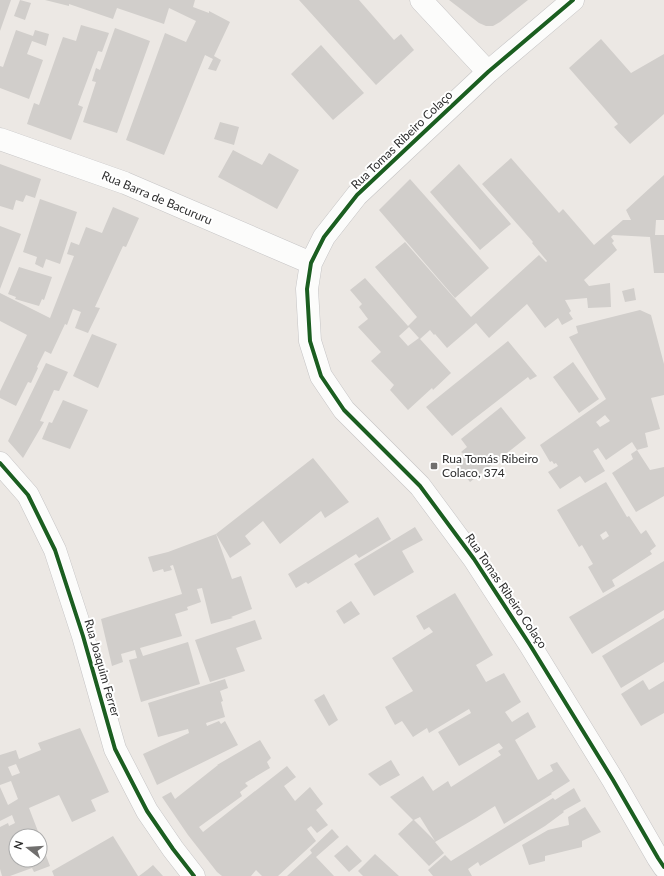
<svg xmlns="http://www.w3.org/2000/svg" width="664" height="876" font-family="Lato,sans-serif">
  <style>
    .building { fill: #d1cecb; fill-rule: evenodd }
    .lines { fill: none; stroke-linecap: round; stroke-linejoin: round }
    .street-casing { stroke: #c5c4c5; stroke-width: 23 }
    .street { stroke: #fcfcfb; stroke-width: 22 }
    .cycleway-casing { stroke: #fff; stroke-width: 6 }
    .cycleway { stroke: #1b5e20; stroke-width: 4 }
    .poi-dot { fill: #706f6e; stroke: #fff; stroke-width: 1.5 }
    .labels { text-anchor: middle; stroke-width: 4; stroke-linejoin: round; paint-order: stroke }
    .street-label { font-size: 12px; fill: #2e2e2e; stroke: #fff }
    .poi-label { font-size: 12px; fill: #2e2e2e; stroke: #fff; text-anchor: start }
  </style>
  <rect width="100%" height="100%" fill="#ece8e4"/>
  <path class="building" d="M0,0H11L0,31Z
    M20,0L31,3L25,20L14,16Z
    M45,0H195L193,7L209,13V11L230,22L214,56L221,60L216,71L208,69L213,59L205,55L164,155L126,140L165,33L186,42L196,21L169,8L164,24L117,8L113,19L69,4V6Z
    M299,0H359L394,40L401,34L414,50L376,85Z
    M449,0H528L500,22L493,26H486L479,23Z
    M81,25L109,33L102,52L98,51L78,105L83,107L71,140L27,124L34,103L39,105L63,37L76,41Z
    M115,28L150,41L117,133L83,122L96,82L92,81L96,68L100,70Z
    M16,30L33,36L35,30L49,34L46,46L32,41L27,54L43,60L29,99L0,88V66L3,67Z
    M601,39L631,73L664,54V114L630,144L614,127L618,124L569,68Z
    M321,45L364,93L333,120L291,74Z
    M220,122L239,127L234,145L214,139Z
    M233,150L262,165L269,153L299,170L277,209L218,177Z
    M511,158L559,213L563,209L594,245L623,220H631L626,210L664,175V220H656L655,235H664V273H654L650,237L613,235L611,237L614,241L612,243L617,250L584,280L589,286L610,283L611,307L588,308L587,298L565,300L571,311L569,313L573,319L562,325L558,318L545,328L527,304L489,338L476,323L447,348L435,334L434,335L430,330L420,339L451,373L433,390L432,388L408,410L390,390L394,385L371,361L381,352L358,327L368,319L359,307L362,304L350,290L365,278L408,326L417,317L375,267L405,242L471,317L539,255L546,262L547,261L532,243L533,242L482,184ZM409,327L419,338L408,346L399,336Z
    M0,164L41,179L35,198L26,195L23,202L16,200L13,210L0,206Z
    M459,164L511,224L480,250L430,192Z
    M410,179L489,268L455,298L379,210Z
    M40,199L77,212L60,264L46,259L43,268L35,264L37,257L23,252Z
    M113,207L139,218L126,247L123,246L95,307L100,308L88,333L75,328L81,312L73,309L67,325L65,324L51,354L45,351L37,367L38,368L31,383L28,382L16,406L0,398V391L27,335L0,321V293L50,318L74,256L67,254L71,242L79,245L86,227L102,233Z
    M0,226L21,234L0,289Z
    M19,267L52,277L44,300L42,299L39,306L15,299L16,297L8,294Z
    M634,288L636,300L625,302L622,291Z
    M640,310L651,315L664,364V395L651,398L660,429L645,433L648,447L637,450L632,442L606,460L598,448L593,451L605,471L585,483L580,476L560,489L548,472L558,466L556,463L554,464L552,461L550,462L540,445L606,399L569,337L578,333L576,326ZM605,415L610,421L600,427L596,422Z
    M92,334L117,344L98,388L73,376Z
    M508,341L537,376L530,380L528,377L452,436L426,407Z
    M573,362L599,399L579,413L553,377Z
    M46,363L68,372L59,391L54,390L40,421L44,422L23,458L8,441Z
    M63,400L88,410L70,449L42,439L49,422L52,423Z
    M501,407L526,438L470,482L456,464L465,455L461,452L467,447L461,439Z
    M637,450L650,470L664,467V496L636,512L612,473L633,459L631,454Z
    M313,458L349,502L325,518L321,511L280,544L263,521L245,536L251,544L230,558L216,534Z
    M606,482L627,517L629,516L641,534L646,530L656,546L650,551L652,554L612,580L615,586L603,593L588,567L593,564L582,545L579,547L557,510ZM606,531L609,536L603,540L600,535Z
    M378,517L391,539L359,558L356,554L308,584L306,582L296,588L288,574Z
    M415,527L423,540L402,551L414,572L374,596L354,564Z
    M216,534L232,579L241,576L252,609L231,617L233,618L211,624L202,588L197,589L201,602L187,607L188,610L175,614L182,636L140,648L143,656L188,642L200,684L141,702L129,660L137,658L135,650L121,654L123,662L112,666L101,619L182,594L173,565L170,566L172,570L164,572L163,569L153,572L148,557L168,552Z
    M664,561V610L592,654L569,617Z
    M455,593L493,655L476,665L486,682L504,673L521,702L505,712L512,722L528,712L536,727L515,740L538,780L553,771L550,765L557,762L570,781L551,793L552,794L504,824L495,806L476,818L435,842L444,853L429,866L398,834L413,820L390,797L423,776L433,791L448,781L451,787L501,755L498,751L503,748L499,743L459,766L438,732L471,713L469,709L429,733L427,728L413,737L402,721L395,725L385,707L413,691L392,658L433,632L429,627L424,630L416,616ZM420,817L435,841L414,820Z
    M351,601L360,614L344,624L336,611Z
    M664,618V662L621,688L602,656Z
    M255,620L262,639L236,648L245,671L210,682L195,640Z
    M225,679L228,688L220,691L223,701L221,702L225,717L206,723L207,726L219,721L221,724L225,721L238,745L157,785L143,754L189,733L188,729L158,737L148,703Z
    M643,680L649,690L664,681V713L641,726L621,694Z
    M324,694L338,720L329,726L314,700Z
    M80,728L109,792L91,800L96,811L72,822L59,795L29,808L39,834L34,836H16V860H40V840L50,866L34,872L32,868L10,876H2L0,869V827L8,823L9,826L15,823L12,815L0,821V787L8,805L18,799L11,781L0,785V755L16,750L19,759L41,750L38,743ZM16,764L20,773L12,776L8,767Z
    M260,740L271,758L267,762L270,768L245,783L248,786L240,792L242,796L199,827L203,832L287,766L296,777L284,786L295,801L310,787L323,804L316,810L328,825L317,833L311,826L307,829L316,841L278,876H262L256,870L251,876H222L217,872L188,835L162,797L171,792L175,799L218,765H217Z
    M391,760L400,775L380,786L368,774Z
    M574,788L581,801L563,811L564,812L545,826L480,866L478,862L468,869L472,876H433L428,870L445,855L451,861L553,798L555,800Z
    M585,807L601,832L582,841V847L545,856V861L529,865L522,845L548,830L569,825L568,817Z
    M332,829L339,837L316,857L334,876H287L312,853L310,850Z
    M113,836L138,876H54L52,871Z
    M347,845L362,861L349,872L334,856Z
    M375,854L399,876H363L358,871Z
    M153,865L163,876H139L147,870Z"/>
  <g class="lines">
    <g class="street-casing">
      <path id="street" d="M421,0L488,72
        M573,0L488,72L357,195L324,237L311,263L307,289L310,341L321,376L344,410L420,486L474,559L530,645L613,780L658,858L664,867
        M0,139L125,183L311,263
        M0,463L28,495L55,550L83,636L115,749L147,811L173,849L194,876"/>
    </g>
    <use href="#street" class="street"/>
    <g class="cycleway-casing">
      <path id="cycleway" d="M573,0L488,72L357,195L324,237L311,263L307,289L310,341L321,376L344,410L420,486L474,559L530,645L613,780L658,858L664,867
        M0,463L28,495L55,550L83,636L115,749L147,811L173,849L194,876"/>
    </g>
    <use href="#cycleway" class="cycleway"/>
  </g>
  <rect class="poi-dot" x="430" y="462" width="8" height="8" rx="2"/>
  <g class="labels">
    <g class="street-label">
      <text transform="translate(402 140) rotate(-44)" y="4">Rua Tomas Ribeiro Colaço</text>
      <text transform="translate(157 198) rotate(23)" y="4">Rua Barra de Bacururu</text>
      <text transform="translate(506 591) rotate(56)" y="4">Rua Tomas Ribeiro Colaço</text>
      <text transform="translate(102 668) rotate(74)" y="4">Rua Joaquim Ferrer</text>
    </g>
    <g class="poi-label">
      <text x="442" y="463">Rua Tomás Ribeiro<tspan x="442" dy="14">Colaco, 374</tspan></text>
    </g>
  </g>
  <g transform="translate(28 848) rotate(287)"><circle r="19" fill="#ffffff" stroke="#ababab"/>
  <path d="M0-3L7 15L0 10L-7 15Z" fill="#706f6e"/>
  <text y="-6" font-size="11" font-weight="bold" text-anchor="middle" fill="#2e2e2e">N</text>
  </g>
</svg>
